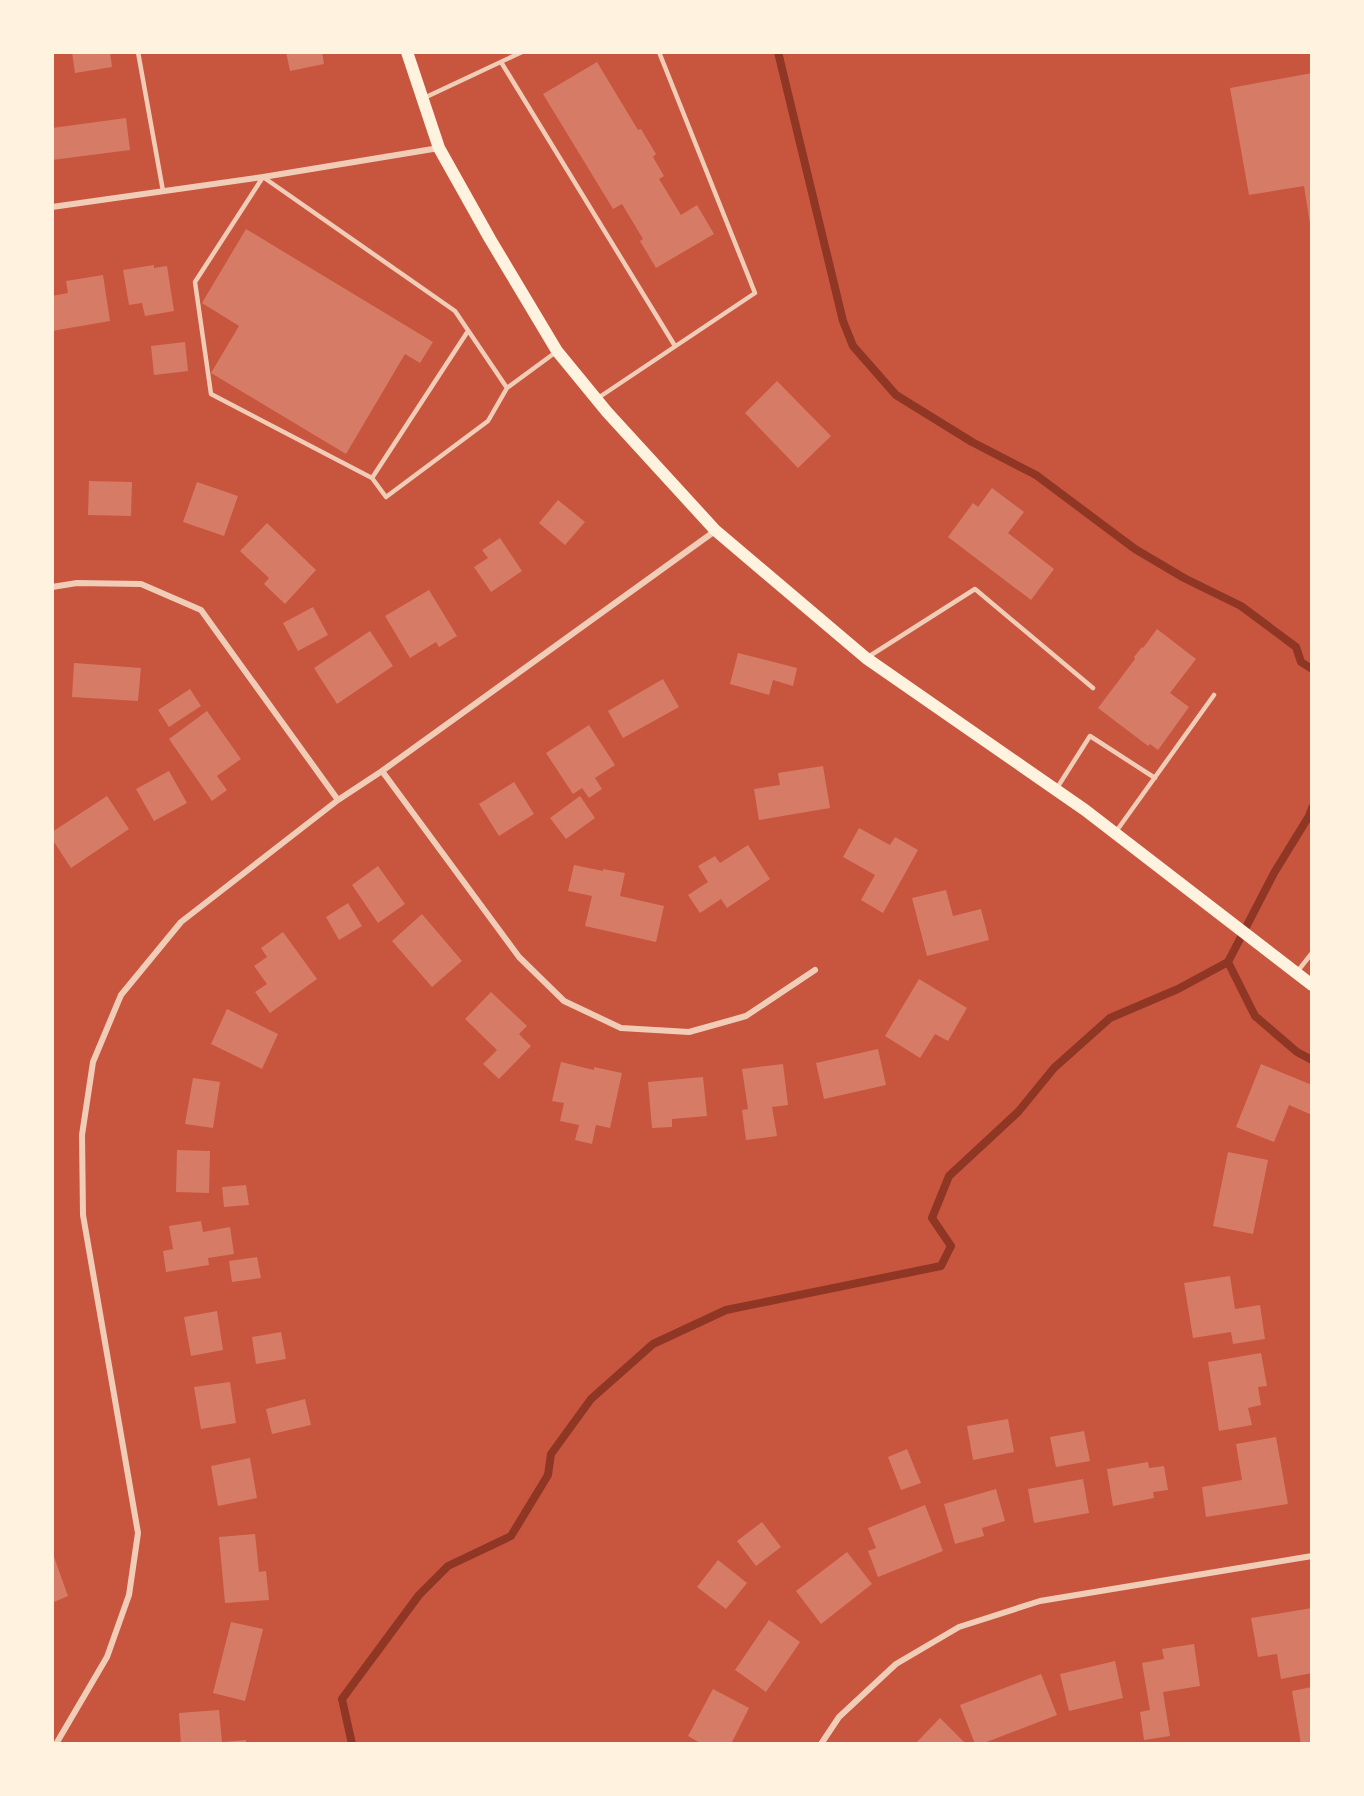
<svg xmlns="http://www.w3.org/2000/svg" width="1364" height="1796" font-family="'Roboto Condensed',sans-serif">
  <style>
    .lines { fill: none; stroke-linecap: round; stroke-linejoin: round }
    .stream { stroke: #8f3625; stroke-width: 8 }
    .building { fill: #d67c66 }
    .service { stroke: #f1ccb7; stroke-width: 4.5 }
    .minor { stroke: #f1ccb7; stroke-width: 6 }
    .secondary { stroke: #fff3e0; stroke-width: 12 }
  </style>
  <rect width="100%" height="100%" fill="#c8553d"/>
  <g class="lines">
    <path class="stream" d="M778,52L843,321L853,346L896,395L972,442L1036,475L1135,549L1184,578L1241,606L1296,647L1301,662L1312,669
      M1228,962L1255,1016L1297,1052L1312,1060
      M352,1744L342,1699L419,1595L448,1566L511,1536L548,1475L551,1454L591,1399L653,1344L726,1310L941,1266L951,1246L932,1218L949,1176L1018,1112L1054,1068L1110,1018L1178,989L1228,962L1274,873L1309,816L1312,808"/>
  </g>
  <path class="building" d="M72,52H110L112,67L75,73Z
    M286,52H322L324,64L290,71Z
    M597,62L638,130L641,129L656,154L653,157L664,176L659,179L681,215L697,205L714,234L656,268L640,241L643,239L622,204L613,209L543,94Z
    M1312,73V224H1310L1304,186L1249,195L1230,88Z
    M126,118L130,150L52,160V128Z
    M246,229L433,342L420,363L405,354L346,454L211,373L239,326L202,303Z
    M154,265V268L167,266L174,311L145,316L142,303L129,305L123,270Z
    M103,275L110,321L52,331V296L68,293L66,281Z
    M185,342L188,371L154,375L151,346Z
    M777,381L831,436L798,468L745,413Z
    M89,481L132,482L131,516L88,515Z
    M197,482L238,496L224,536L183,522Z
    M992,488L1024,512L1008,533L1054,569L1031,600L948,537L973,503L978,507Z
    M558,500L585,522L565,545L539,523Z
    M267,523L316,570L285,604L264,584L269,578L240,551Z
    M500,538L522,571L491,592L474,567L488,558L482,550Z
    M429,590L457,636L439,647L436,642L410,658L385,616Z
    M313,607L328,635L298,651L283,623Z
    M1157,629L1196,659L1170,693L1189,707L1158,750L1150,744L1148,746L1098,708L1135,659L1134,657L1142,647L1143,648Z
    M370,631L393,666L337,704L314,668Z
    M738,653L797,668L793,686L773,680L769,695L730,684Z
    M74,663L141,668L138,701L72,697Z
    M663,679L679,707L623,738L608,711Z
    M190,689L201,706L169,727L158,710Z
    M207,711L241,759L217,776L227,790L212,801L169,739Z
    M589,725L615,765L595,778L602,789L589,798L582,788L573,794L546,753Z
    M823,766L830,808L759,820L754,789L780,785L778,773Z
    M169,771L187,803L154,821L136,789Z
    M514,782L534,814L499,836L479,804Z
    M107,796L129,829L71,868L52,839V832Z
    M580,796L595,818L566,839L550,818Z
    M859,828L890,845L895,837L918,850L883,913L861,900L875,875L843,857Z
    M748,845L770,879L727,908L721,899L700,913L688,895L708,882L698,866L715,856L720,863Z
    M574,865L603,871V869L625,873L620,896L664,906L656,942L585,926L592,896L568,891Z
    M378,866L405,904L378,923L352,885Z
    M946,890L953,916L981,909L989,940L927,956L912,898Z
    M348,903L362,926L339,940L326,917Z
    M422,914L462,961L432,987L392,941Z
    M283,932L317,979L270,1013L255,992L267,984L254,966L267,957L261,948Z
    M919,979L967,1008L948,1041L935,1034L920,1058L885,1036Z
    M491,992L527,1026L519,1034L531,1046L499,1079L483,1064L497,1050L465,1019Z
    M227,1009L278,1034L262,1069L211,1044Z
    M878,1049L886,1085L824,1099L816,1063Z
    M561,1062L594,1070V1067L622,1073L610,1128L596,1125L592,1144L575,1140L579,1125L560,1121L564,1103L552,1101Z
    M783,1064L788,1105L772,1107L777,1136L746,1140L742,1110L748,1109L742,1069Z
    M1261,1064L1312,1085V1115L1289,1105L1274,1142L1236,1127Z
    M703,1077L707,1116L672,1119V1127L652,1128L648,1082Z
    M193,1078L220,1082L213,1128L185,1124Z
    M177,1150L210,1151L209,1193L176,1192Z
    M1228,1152L1268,1160L1253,1234L1213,1226Z
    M246,1185L249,1205L224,1207L222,1187Z
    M201,1221L203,1232L230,1227L234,1254L208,1258L209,1265L166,1272L163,1251L173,1249L169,1226Z
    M257,1257L261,1278L232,1282L229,1261Z
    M1230,1276L1235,1309L1260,1305L1265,1339L1233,1344L1231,1332L1193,1338L1184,1283Z
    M217,1311L223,1350L191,1356L184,1317Z
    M281,1332L286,1359L256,1364L252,1337Z
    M1261,1353L1267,1386L1258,1387L1261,1405L1248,1408L1252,1425L1219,1431L1208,1362Z
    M230,1382L236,1423L201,1429L194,1387Z
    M305,1399L311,1425L272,1434L266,1409Z
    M1008,1419L1014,1452L973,1460L967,1426Z
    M1084,1431L1090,1461L1056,1467L1050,1437Z
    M1276,1437L1288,1504L1206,1517L1202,1487L1242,1480L1236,1444Z
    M907,1449L921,1483L901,1490L888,1457Z
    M250,1458L257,1498L218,1506L211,1466Z
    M1148,1462L1149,1468L1164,1466L1168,1490L1153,1492L1154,1498L1113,1506L1107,1469Z
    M1083,1479L1089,1513L1034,1523L1028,1489Z
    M996,1489L1005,1521L982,1528L984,1536L955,1544L944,1504Z
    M925,1505L943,1551L878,1577L868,1551L876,1548L868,1528Z
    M762,1522L781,1547L756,1566L737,1541Z
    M255,1534L259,1572L266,1571L269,1600L225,1603L219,1537Z
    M847,1552L872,1584L821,1624L796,1591Z
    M53,1554L68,1596L54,1602L52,1599Z
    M718,1560L747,1583L726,1609L697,1587Z
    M1312,1608V1673L1281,1679L1277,1654L1258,1657L1251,1618Z
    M769,1620L800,1642L766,1692L735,1670Z
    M231,1622L263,1629L245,1701L213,1693Z
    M1194,1644L1200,1686L1163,1692L1170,1736L1144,1740L1140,1712L1150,1710L1142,1663L1164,1659L1162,1649Z
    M1115,1661L1123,1698L1069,1711L1060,1674Z
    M1041,1674L1057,1715L981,1744H975L960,1705Z
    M1312,1687V1744H1301L1292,1691Z
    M713,1689L749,1708L731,1744H702L688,1736Z
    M219,1710L222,1742L246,1740V1744H181L179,1713Z
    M940,1718L966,1744H915Z"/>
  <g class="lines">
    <path class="service" d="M138,52L163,191
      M501,62L675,346
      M424,98L522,52
      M507,388L488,421L386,497L372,478L211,394L195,282L263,177L455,311L507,388L556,352
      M598,398L755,293L659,52
      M372,478L468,331
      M868,657L975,589L1093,688
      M1057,788L1090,736L1155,778
      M1115,833L1214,695
      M1297,972L1312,953"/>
    <path class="minor" d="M52,207L263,177L439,148
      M52,587L77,583L141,584L201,610L338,800
      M382,771L519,957L564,1001L621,1028L689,1032L746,1016L815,970
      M56,1744L107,1657L129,1595L138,1533L83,1215L82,1135L93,1062L121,995L181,922L338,800L382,771L715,531
      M821,1744L839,1717L896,1664L959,1627L1040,1601L1312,1556"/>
    <path class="secondary" d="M407,52L439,148L490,239L557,351L607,412L715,530L866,658L1085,810L1312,985"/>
  </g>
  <rect width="1364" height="1796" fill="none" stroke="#fff3e0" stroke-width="108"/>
</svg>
